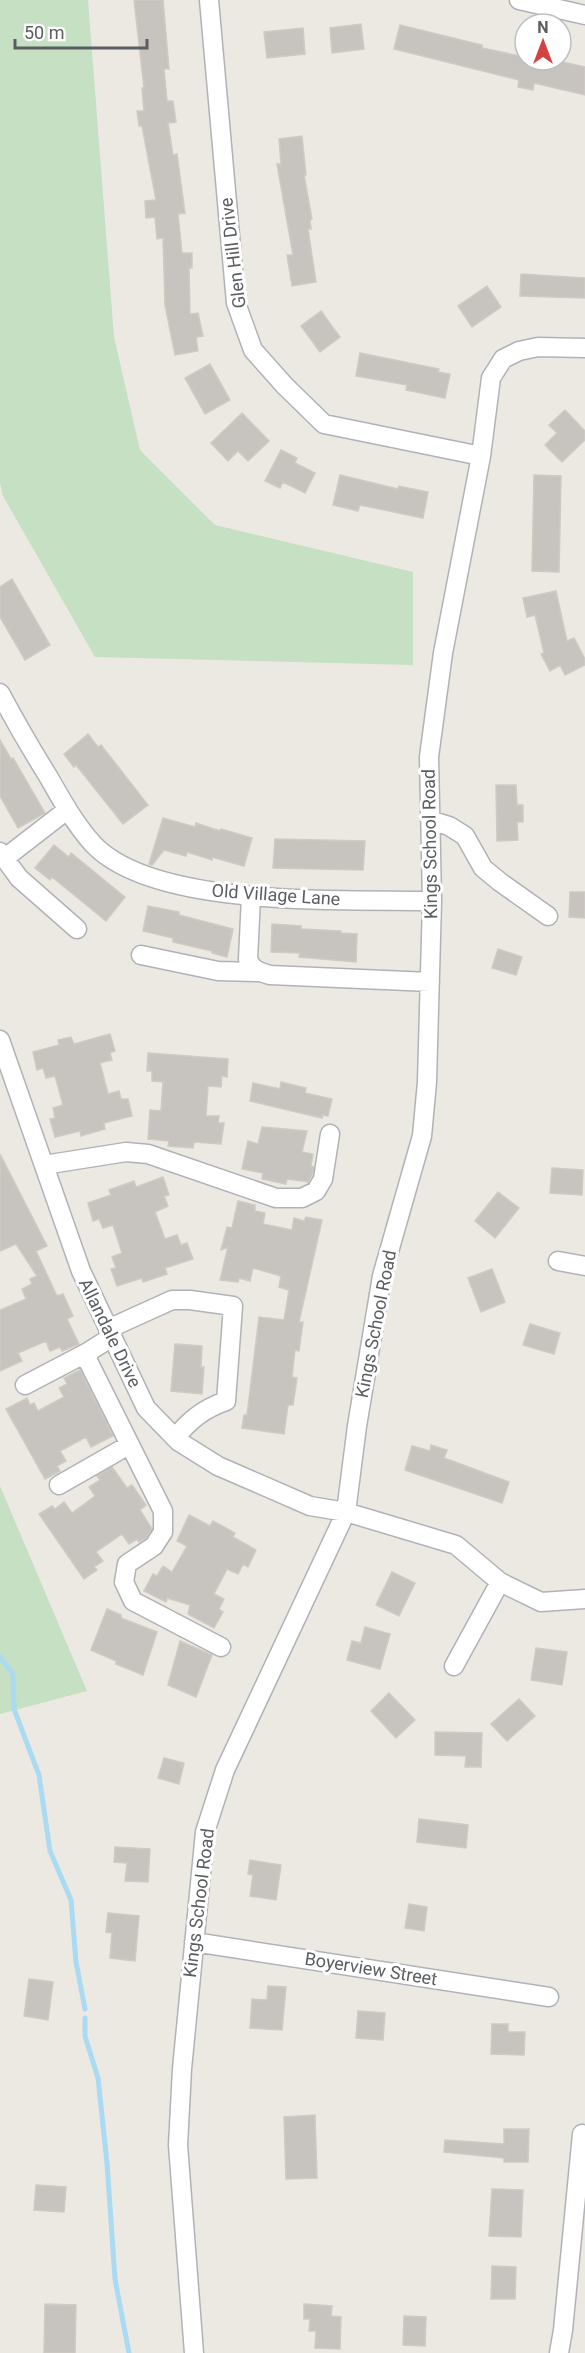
<svg xmlns="http://www.w3.org/2000/svg" width="585" height="2353" font-family="Roboto,sans-serif">
  <style>
    .green { fill: #c5e0c2 }
    .lines { fill: none; stroke-linecap: round; stroke-linejoin: round }
    .stream { stroke: #abdaf3; stroke-width: 5 }
    .building { fill: #c7c4bf; stroke: #cfcac2; stroke-width: 1.5 }
    .minor-casing { stroke: #b0b3b6; stroke-width: 21 }
    .minor { stroke: #fff; stroke-width: 18 }
    .labels { text-anchor: middle; stroke-width: 6; stroke-linejoin: round; paint-order: stroke }
    .street-label { font-size: 18px; fill: #5b5e61; stroke: #fff }
  </style>
  <rect width="100%" height="100%" fill="#ece9e3"/>
  <path class="green" d="M0,0H88L114,337L140,450L215,525L413,572V665L95,657L3,496L0,483Z
    M0,1486L87,1691L0,1714Z"/>
  <g class="lines">
    <path class="stream" d="M0,1657L13,1674L14,1709L39,1775L50,1851L71,1900L76,1962L85,2009
      M85,2018V2036L98,2078L107,2163L115,2279L129,2353"/>
  </g>
  <path class="building" d="M134,0H163L169,69H164L167,101H173L176,122L168,123L173,155L177,154L185,213L178,214L182,253H192V268H189L190,314L198,313L203,336L196,337L198,351L175,355L165,305L163,238L157,239L155,217L146,218L145,201L156,200L142,126H139L137,111H144L142,88H144Z
    M361,24L364,49L332,53L330,28Z
    M400,25L482,45V48L525,57V60H554L585,67V95L534,83L533,90L518,87L519,80L394,49Z
    M303,28L305,54L267,58L264,32Z
    M302,136L306,175H304L312,219L310,220L311,229H308L316,282L292,286L287,255H293L277,164H281L279,139Z
    M521,274L585,278V298L520,296Z
    M487,286L501,307L472,327L458,306Z
    M321,311L340,337L320,352L301,326Z
    M360,353L439,369L438,372L450,374L445,398L406,390L407,385L356,376Z
    M210,364L230,400L205,414L185,378Z
    M565,410L585,431V440L562,462L545,445L557,433L549,425Z
    M242,413L269,441L248,461L238,451L228,461L211,443Z
    M281,450L297,458L295,463L315,473L305,493L283,482L280,488L265,481Z
    M340,475L398,489L399,486L428,492L423,518L360,505L358,511L333,505Z
    M534,475L561,476L559,572L532,571Z
    M12,579L50,645L25,660L0,617V587Z
    M556,591L567,641L574,638L585,659V665L565,675L560,665L550,671L541,654L544,653L535,615L527,617L523,598Z
    M88,734L98,747L101,745L148,805L123,824L76,765L74,767L64,754Z
    M0,740L11,759L13,758L45,813L18,828L0,796Z
    M496,785H516L517,805H523V822H517L518,840L497,841Z
    M163,818L195,827L196,823L220,831L221,829L252,838L244,866L212,857V860L187,852L186,856L164,850L152,865L149,864Z
    M275,839L365,841L363,870L273,868Z
    M54,845L69,857L71,853L125,897L106,921L52,877L50,880L35,868Z
    M570,892H585V918L569,917Z
    M148,906L179,912V915L233,929L227,957L212,953V951L173,942V938L143,931Z
    M272,924L301,926V929L341,931V933L357,934L356,962L299,957L300,953L271,952Z
    M498,949L522,957L516,975L492,968Z
    M110,1034L115,1051L110,1053L112,1060L100,1063L108,1094L119,1091L121,1099H128L132,1116L104,1123L105,1129L81,1136L80,1131L55,1137L50,1119L55,1118L53,1108L63,1105L55,1076L46,1078L43,1068L37,1070L33,1052L59,1045L58,1040L71,1037L74,1044Z
    M148,1053L228,1059L227,1077L222,1076L221,1087L208,1086L206,1116H219L218,1123H224L221,1144L194,1142L193,1148L168,1146L169,1141L148,1139L150,1110L161,1111L163,1082L152,1081V1071H147Z
    M281,1082L306,1088L305,1093L332,1099L328,1116L323,1115L322,1118L250,1101L253,1083L280,1089Z
    M262,1127L307,1131L302,1152L313,1154L311,1166L314,1167L312,1175L308,1182L287,1179L286,1184L262,1179L263,1173L242,1169L248,1141L258,1144Z
    M0,1154L47,1246L36,1251L57,1296L63,1294L73,1316L67,1319L79,1344L62,1351L60,1347L50,1351L46,1341L18,1353L22,1361L0,1371V1310L26,1299L22,1289L32,1284L30,1279L37,1276L16,1244L0,1251Z
    M552,1168L583,1170L582,1195L550,1193Z
    M163,1177L169,1195L164,1196L168,1206L155,1212L165,1239L177,1235L181,1245L187,1243L193,1259L165,1268L167,1274L143,1282L142,1278L117,1286L111,1269L116,1268L112,1257L122,1253L113,1225L103,1228L99,1219L93,1221L88,1203L111,1195L109,1190L134,1181L136,1187Z
    M498,1192L519,1208L495,1238L475,1221Z
    M238,1201L255,1205V1211L265,1213L263,1224L292,1230L294,1218L304,1221L306,1217L322,1220L299,1322H303L299,1351L295,1350L292,1377L297,1378L293,1405H288L284,1434L242,1428L244,1415H247L259,1317L284,1320L289,1290L279,1287L281,1276L253,1268L250,1281L239,1278L238,1282L220,1280L228,1247L221,1250L227,1227L232,1228Z
    M492,1269L505,1302L481,1312L468,1278Z
    M530,1324L560,1333L554,1354L523,1345Z
    M175,1344L202,1346L201,1367H204L202,1394L171,1391Z
    M80,1370L113,1436L91,1447L86,1437L60,1451L66,1461L57,1466L60,1471L45,1479L6,1409L27,1398L30,1405L34,1403L38,1411L64,1397L59,1388L67,1384L64,1378Z
    M431,1445L447,1450L444,1458L509,1482L502,1503L405,1470L412,1446L430,1451Z
    M112,1467L127,1488L132,1485L146,1505L140,1510L152,1529L146,1538L139,1542L137,1539L129,1544L122,1534L96,1552L103,1561L94,1567L97,1570L84,1579L39,1514L52,1506L55,1509L64,1502L72,1513L95,1496L89,1487L100,1480L97,1476Z
    M189,1515L210,1526L213,1521L235,1533L233,1537L256,1550L248,1567L243,1564L238,1574L227,1569L214,1594L224,1599L219,1609L223,1612L214,1628L188,1614L190,1605L167,1598L166,1602L144,1591L153,1574L157,1576L163,1566L172,1572L187,1546L177,1541Z
    M392,1572L415,1583L399,1616L376,1605Z
    M107,1609L121,1615V1618L157,1632L143,1675L116,1664V1661L91,1650Z
    M365,1627L390,1634L380,1669L347,1660L352,1641L361,1643Z
    M180,1641L212,1655L196,1697L168,1685Z
    M536,1648L567,1652L562,1685L531,1680Z
    M389,1693L415,1720L396,1738L371,1711Z
    M519,1699L535,1716L507,1741L491,1724Z
    M435,1732L482,1733L481,1767H465L466,1756L435,1755Z
    M164,1758L184,1763L179,1784L158,1778Z
    M419,1819L468,1825L466,1848L417,1842Z
    M115,1847L150,1849L148,1882L125,1881L127,1863L114,1862Z
    M250,1860L281,1865L276,1900L250,1896L253,1875L248,1874Z
    M409,1904L427,1907L424,1931L405,1928Z
    M108,1913L139,1916L135,1961L110,1958L112,1933L106,1932Z
    M29,1979L53,1982L48,2020L24,2016Z
    M268,1986L286,1987L282,2030L250,2028L252,1999L267,2000Z
    M358,2011L385,2013L383,2040L356,2038Z
    M492,2024H508V2032H525L524,2055L491,2054Z
    M315,2115L317,2178L286,2179L284,2117Z
    M504,2129H529L528,2162H504V2158L444,2152L445,2140L504,2144Z
    M36,2185L66,2187L64,2212L34,2210Z
    M492,2189L523,2190L521,2237L489,2236Z
    M492,2266L516,2267L515,2299H491Z
    M45,2304L76,2305L75,2353H44Z
    M304,2304L332,2306L331,2316L341,2317L340,2349L315,2348L316,2331H309L310,2319H304Z
    M404,2316L426,2317L425,2346L403,2345Z"/>
  <g class="lines">
    <g class="minor-casing">
      <path id="minor" d="M209,0L236,303L253,350L285,386L324,424L481,456
        M519,0L585,15
        M0,693C15,721 31,749 48,776C61,799 75,824 93,844C154,909 346,899 432,901
        M430,820L449,826L465,836L483,868L500,882L548,916
        M0,852L19,878L77,929
        M5,858L67,810
        M251,897L248,959C252,970 259,972 270,975L430,982
        M141,955L218,971L258,972
        M0,1040L81,1271L146,1408L178,1441L218,1466L310,1506L346,1512L456,1545L500,1582L541,1602L585,1599
        M44,1165L126,1152L148,1154L276,1198H302L316,1191L323,1179L330,1134
        M558,1261L585,1266
        M108,1329L172,1300H190L233,1306L226,1401C203,1409 190,1420 175,1438
        M112,1337L88,1352V1361L163,1511V1532L154,1546L127,1564L124,1582L133,1601L221,1647
        M25,1385L88,1352
        M59,1485L129,1445
        M454,1666L500,1582
        M194,1942L549,1997
        M194,2353L178,2145L182,2069L205,1832L225,1770L346,1512L357,1426L382,1276L422,1136L427,1082L432,901L429,757L443,653L481,456L491,378L503,359L519,351L538,347L585,348
        M559,2353L563,2330L582,2134"/>
    </g>
    <use href="#minor" class="minor"/>
  </g>
  <g class="labels">
    <g class="street-label">
      <text transform="translate(233 253) rotate(-97)" y="6">Glen Hill Drive</text>
      <text transform="translate(430 844) rotate(-91)" y="6">Kings School Road</text>
      <text transform="translate(276 895) rotate(4)" y="6">Old Village Lane</text>
      <text transform="translate(376 1324) rotate(-79)" y="6">Kings School Road</text>
      <text transform="translate(110 1333) rotate(64)" y="6">Allandale Drive</text>
      <text transform="translate(199 1903) rotate(-83)" y="6">Kings School Road</text>
      <text transform="translate(371 1969) rotate(9)" y="6">Boyerview Street</text>
    </g>
  </g>
  <g transform="translate(543 42)"><circle r="28" fill="#ffffff" stroke="#bdbfc0" stroke-width="1.5"/>
  <path d="M0-4.5L10 22L0 15L-10 22Z" fill="#d24243"/>
  <text y="-9" font-size="16" font-weight="bold" text-anchor="middle" fill="#5b5e61">N</text>
  </g>
  <path d="M15 39v9h132v-9" fill="none" stroke="#5b5e61" stroke-width="3"/>
  <text x="24" y="39" font-size="18" fill="#5b5e61" stroke="#ffffff" stroke-width="4.5" paint-order="stroke">50 m</text>
</svg>
